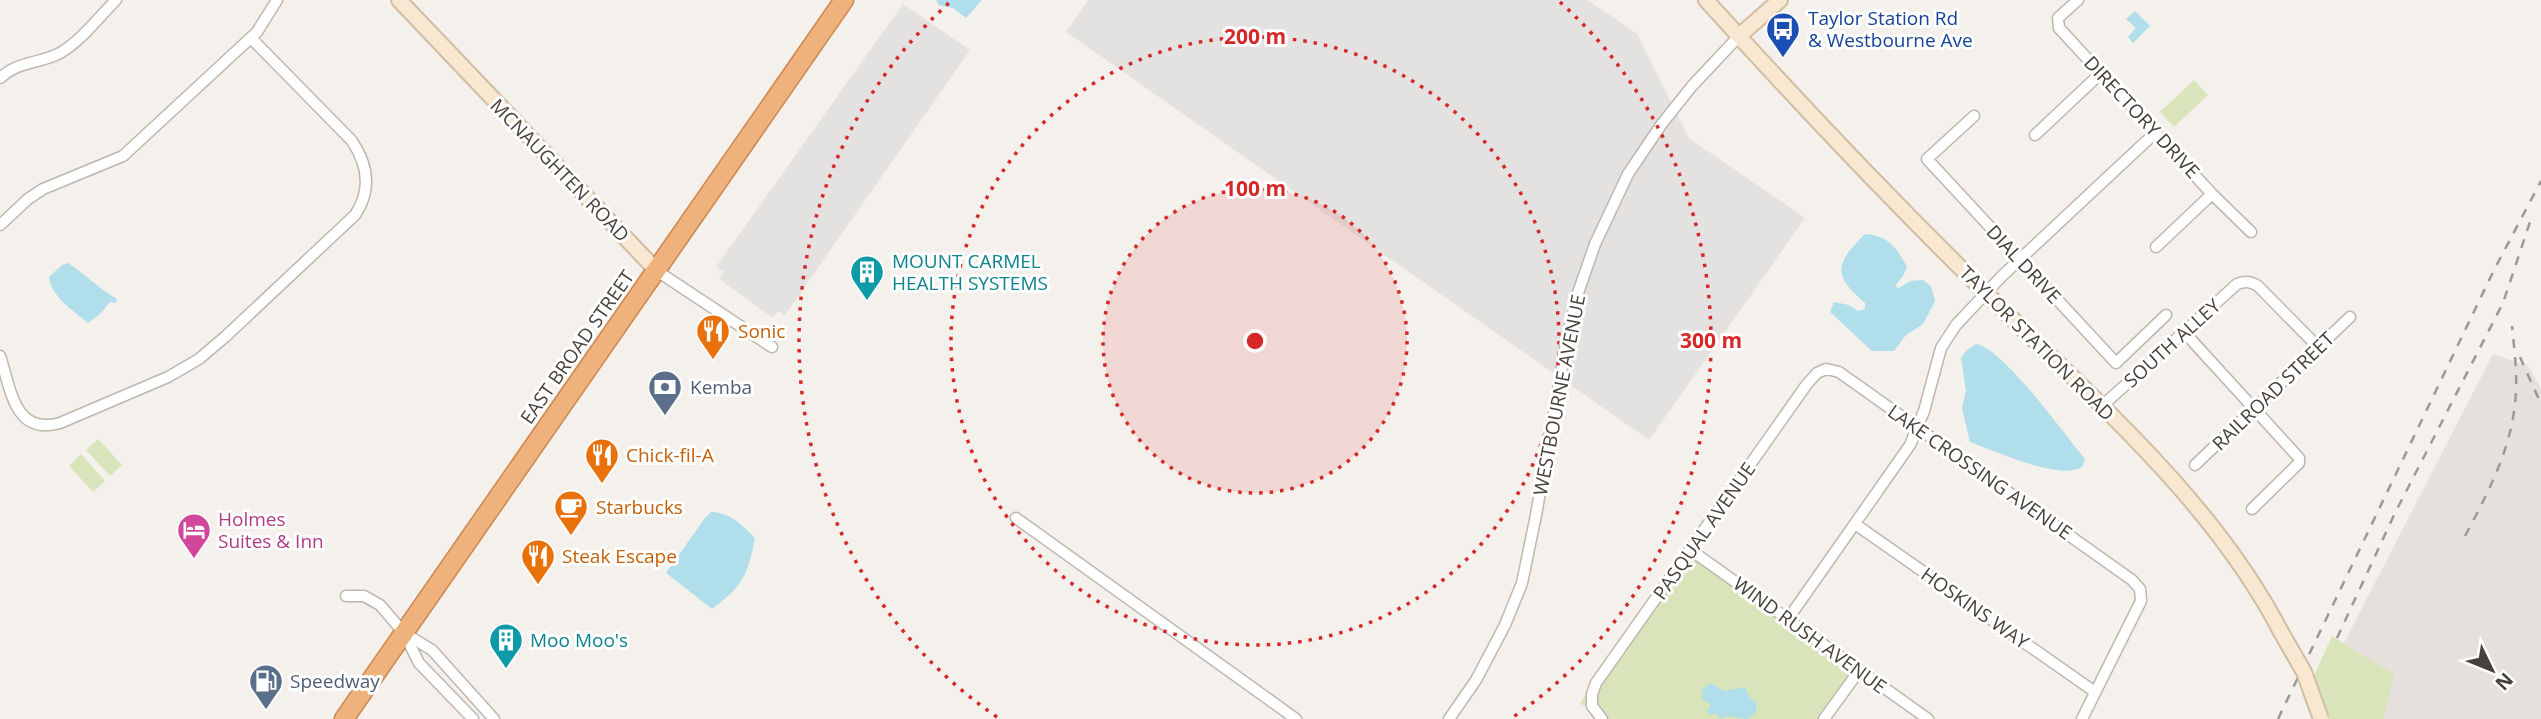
<svg xmlns="http://www.w3.org/2000/svg" width="2541" height="719" font-family="'Open Sans',sans-serif">
  <style>
    .industrial { fill: #e5e0dd }
    .green { fill: #d9e4ba }
    .parking { fill: #e4e2e0 }
    .water { fill: #b0deea }
    .lines { fill: none; stroke-linecap: round; stroke-linejoin: round }
    .street-casing { stroke: #bfb6b0; stroke-width: 13 }
    .secondary-casing { stroke: #d2bca3; stroke-width: 18 }
    .highway-casing { stroke: #ce854d; stroke-width: 21 }
    .street { stroke: #fff; stroke-width: 10 }
    .secondary { stroke: #f9e8d1; stroke-width: 14 }
    .highway { stroke: #efb27d; stroke-width: 18 }
    .rail { stroke: #999; stroke-width: 2.5; stroke-dasharray: 9 9; stroke-linecap: butt }
    .secondary-bridge-casing { stroke: #d2bca3; stroke-width: 18; stroke-linecap: butt }
    .secondary-bridge { stroke: #f9e8d1; stroke-width: 14 }
    .ring { fill: none; stroke: #d62828; stroke-width: 3.5; stroke-dasharray: 3.5 7 }
    .labels { text-anchor: middle; stroke-width: 6; stroke-linejoin: round; paint-order: stroke }
    .transit-label { font-size: 19px; fill: #164399; stroke: #fff; text-anchor: start }
    .street-label { font-size: 19px; fill: #48403a; stroke: #fff }
    .culture-label { font-size: 19px; fill: #0d838f; stroke: #fff; text-anchor: start }
    .food-label { font-size: 19px; fill: #c56008; stroke: #fff; text-anchor: start }
    .service-label { font-size: 19px; fill: #4e5e75; stroke: #fff; text-anchor: start }
    .hotel-label { font-size: 19px; fill: #b23c85; stroke: #fff; text-anchor: start }
    .centre { fill: #d62828; stroke: #fff; stroke-width: 3.5 }
    .ring-label { font-size: 21px; text-anchor: middle; font-weight: bold; fill: #d62828; stroke: #fff; stroke-width: 6; stroke-linejoin: round; paint-order: stroke }
  </style>
  <rect width="100%" height="100%" fill="#f4f0ec"/>
  <path class="industrial" d="M2493,354L2528,366L2541,389V719H2384L2393,674L2344,643Z"/>
  <path class="green" d="M2194,80L2208,95L2174,127L2160,112Z
    M98,439L122,465L110,476L86,450Z
    M81,454L105,481L93,492L69,466Z
    M1692,551L1859,671L1824,719H1603L1580,703Z
    M2332,636L2394,674L2384,719H2326L2312,680Z"/>
  <path class="parking" d="M1088,0H1588L1637,34L1689,138L1805,218L1649,440L1066,32Z
    M903,4L970,50L785,315L778,311L773,318L719,279L724,272L716,267Z"/>
  <path class="water" d="M936,0H982L966,18L953,8L939,5Z
    M2135,11L2150,26L2133,43L2128,37L2136,28L2126,19Z
    M1865,234C1888,235 1897,248 1907,267L1903,276L1895,286L1899,288L1910,281L1923,280L1931,286L1935,301L1923,324L1906,335L1894,351H1872L1830,312L1834,302L1849,305L1858,311L1865,309V303C1832,275 1835,264 1865,234Z
    M68,263C85,274 99,289 117,299L116,303L110,302L99,315L88,323C73,310 52,298 49,277L62,265Z
    M1976,344C2003,348 2065,435 2085,459L2082,467C2059,481 1996,451 1970,442L1962,408L1966,391L1961,358L1967,350Z
    M711,512C731,513 742,525 755,538C747,576 744,585 712,609L666,573L705,518Z
    M1712,684L1725,691L1745,687L1750,698L1757,703L1756,712L1747,719L1727,716L1721,719L1716,713L1710,715L1707,712L1711,704L1702,699V691L1707,685Z"/>
  <g class="lines">
    <g class="street-casing">
      <path id="street" d="M2078,0L2058,18L2059,28L2212,194L2251,232
        M0,78C18,61 39,64 60,53C81,41 99,17 116,0
        M1974,116L1927,159L2116,363L2166,315
        M2035,135L2101,73
        M0,225L28,199L43,189L123,156L257,32L277,0
        M2156,247L2212,194
        M657,271L772,347
        M2185,333L2299,458V463L2252,509
        M0,356C11,389 14,436 60,423L168,377L199,359L226,336L355,215C372,190 368,165 352,141L251,38
        M2101,407L2237,284C2245,281 2250,281 2258,286L2318,347
        M2195,465L2350,317
        M1016,518L1296,719
        M1855,524L2095,692
        M1692,551L1928,719
        M346,596H364L380,605L404,633L419,663L473,719
        M1788,619L1910,445L1924,411L1941,348L1956,325L2002,276L2155,133
        M404,633L432,650L494,719
        M1449,719L1476,680L1505,625L1522,583L1536,515L1567,338L1578,293L1595,244L1628,174L1661,125L1692,86L1739,36
        M1602,719L1592,706V694L1596,683L1807,384L1817,373L1826,369L1839,372L2132,580L2140,589L2141,601L2082,719
        M1824,719L1859,671"/>
    </g>
    <g class="secondary-casing">
      <path id="secondary" d="M399,0L657,271
        M1706,0C1798,102 1893,202 1991,298C2095,401 2213,501 2281,632
        M1739,36L1780,0"/>
    </g>
    <g class="highway-casing">
      <path id="highway" d="M344,719L844,0"/>
    </g>
    <use href="#street" class="street"/>
    <use href="#secondary" class="secondary"/>
    <use href="#highway" class="highway"/>
    <path class="rail" d="M2520,357L2541,404
      M2465,536C2490,489 2514,444 2516,390C2517,368 2514,347 2512,326
      M2337,638L2395,513L2503,303L2531,219
      M2278,719L2494,270L2541,181"/>
    <g class="secondary-bridge-casing">
      <path id="secondary-bridge" d="M2281,632L2304,672L2321,719"/>
    </g>
    <use href="#secondary-bridge" class="secondary-bridge"/>
  </g>
  <circle cx="1255" cy="341" r="152" fill="#d62828" fill-opacity=".12"/>
  <g class="ring">
    <circle cx="1255" cy="341" r="152"/>
    <circle cx="1255" cy="341" r="304"/>
    <path d="M997 717A456 456 0 0 1 950 2M1560 2A456 456 0 0 1 1513 717"/>
  </g>
  <defs>
    <g id="bus-pin" transform="scale(1.75)"><path d="M0 17L-7.5 6A9.5 9.5 0 1 1 7.5 6Z" fill="#1a4fb4" stroke="#fff"/><path d="M-5-6H5V4H4V6H2V4H-2V6H-4V4H-5ZM-3.5-4V0h7V-4ZM-3.5 1.2v1.5H-2V1.2ZM2 1.2v1.5H3.5V1.2Z" fill="#fff"/></g>
    <g id="building-pin" transform="scale(1.75)"><path d="M0 17L-7.5 6A9.5 9.5 0 1 1 7.5 6Z" fill="#0f9aa8" stroke="#fff"/><path d="M-4-6H4V6H1V3H-1V6H-4ZM-2.5-4.3h1.7v1.8h-1.7ZM.8-4.3h1.7v1.8H.8ZM-2.5-1h1.7V.8h-1.7ZM.8-1h1.7V.8H.8Z" fill="#fff"/></g>
    <g id="restaurant-pin" transform="scale(1.75)"><path d="M0 17L-7.5 6A9.5 9.5 0 1 1 7.5 6Z" fill="#e8710a" stroke="#fff"/><path d="M-5-6h1v4h1v-4h1v4h1v-4h1v5L-1.5 .5V6h-2V.5L-5-1ZM5-6V6H3V1.5H1.5Q1.5-4 5-6Z" fill="#fff"/></g>
    <g id="bank-pin" transform="scale(1.75)"><path d="M0 17L-7.5 6A9.5 9.5 0 1 1 7.5 6Z" fill="#5c6f8a" stroke="#fff"/><path d="M-6-4H6V4H-6ZM0-2.3a2.3 2.3 0 1 0 0 4.6a2.3 2.3 0 1 0 0-4.6Z" fill="#fff"/></g>
    <g id="cafe-pin" transform="scale(1.75)"><path d="M0 17L-7.5 6A9.5 9.5 0 1 1 7.5 6Z" fill="#e8710a" stroke="#fff"/><path d="M-5.5-4.5H6V0H3Q3 3.5 0 3.5H-2.5Q-5.5 3.5-5.5 0ZM3-3.2v2h1.7v-2ZM-6 4.5H4V6H-6Z" fill="#fff"/></g>
    <g id="hotel-pin" transform="scale(1.75)"><path d="M0 17L-7.5 6A9.5 9.5 0 1 1 7.5 6Z" fill="#d1479c" stroke="#fff"/><path d="M-6-4.5h1.5V1H6V5H4.5V3h-9V5H-6ZM-4 0a1.8 1.8 0 1 1 3.6 0ZM.5 0V-2.5h3Q6-2.5 6 0Z" fill="#fff"/></g>
    <g id="fuel-pin" transform="scale(1.75)"><path d="M0 17L-7.5 6A9.5 9.5 0 1 1 7.5 6Z" fill="#5c6f8a" stroke="#fff"/><path d="M-5.5-6h7V0h2V4h1.3V-2.5L3-4.5l.8-.8L6-3V5H2.5V1h-1V6h-7ZM-4.2-4.7v3.2H.2V-4.7Z" fill="#fff"/></g>
  </defs>
  <g fill-rule="evenodd">
    <use href="#bus-pin" x="1783" y="29"/>
    <use href="#building-pin" x="867" y="272"/>
    <use href="#restaurant-pin" x="713" y="331"/>
    <use href="#bank-pin" x="665" y="387"/>
    <use href="#restaurant-pin" x="602" y="455"/>
    <use href="#cafe-pin" x="571" y="507"/>
    <use href="#hotel-pin" x="194" y="530"/>
    <use href="#restaurant-pin" x="538" y="556"/>
    <use href="#building-pin" x="506" y="640"/>
    <use href="#fuel-pin" x="266" y="681"/>
  </g>
  <g class="labels">
    <g class="transit-label">
      <text x="1808" y="25">Taylor Station Rd<tspan x="1808" dy="22">&amp; Westbourne Ave</tspan></text>
    </g>
    <g class="street-label">
      <text transform="translate(2142 117) rotate(47)" y="7">DIRECTORY DRIVE</text>
      <text transform="translate(560 170) rotate(46)" y="7">MCNAUGHTEN ROAD</text>
      <text transform="translate(2024 264) rotate(47)" y="7">DIAL DRIVE</text>
      <text transform="translate(2037 343) rotate(45)" y="7">TAYLOR STATION ROAD</text>
      <text transform="translate(2172 343) rotate(-42)" y="7">SOUTH ALLEY</text>
      <text transform="translate(577 347) rotate(-55)" y="7">EAST BROAD STREET</text>
      <text transform="translate(2273 391) rotate(-44)" y="7">RAILROAD STREET</text>
      <text transform="translate(1559 395) rotate(-79)" y="7">WESTBOURNE AVENUE</text>
      <text transform="translate(1980 472) rotate(35)" y="7">LAKE CROSSING AVENUE</text>
      <text transform="translate(1704 531) rotate(-55)" y="7">PASQUAL AVENUE</text>
      <text transform="translate(1975 608) rotate(35)" y="7">HOSKINS WAY</text>
      <text transform="translate(1810 635) rotate(36)" y="7">WIND RUSH AVENUE</text>
    </g>
    <g class="culture-label">
      <text x="892" y="268">MOUNT CARMEL<tspan x="892" dy="22">HEALTH SYSTEMS</tspan></text>
      <text x="530" y="647">Moo Moo's</text>
    </g>
    <g class="food-label">
      <text x="738" y="338">Sonic</text>
      <text x="626" y="462">Chick-fil-A</text>
      <text x="596" y="514">Starbucks</text>
      <text x="562" y="563">Steak Escape</text>
    </g>
    <g class="service-label">
      <text x="690" y="394">Kemba</text>
      <text x="290" y="688">Speedway</text>
    </g>
    <g class="hotel-label">
      <text x="218" y="526">Holmes<tspan x="218" dy="22">Suites &amp; Inn</tspan></text>
    </g>
  </g>
  <circle cx="1255" cy="341" r="10" class="centre"/>
  <g class="ring-label">
    <text x="1255" y="44">200 m</text>
    <text x="1255" y="196">100 m</text>
    <text x="1711" y="348">300 m</text>
  </g>
  <g transform="translate(2492 670) rotate(133)" stroke="#ffffff" stroke-width="5" paint-order="stroke">
  <path d="M0-5L12 26L0 18L-12 26Z" fill="#48403a"/>
  <text y="-10" font-size="19" font-weight="bold" text-anchor="middle" fill="#48403a">N</text>
  </g>
</svg>
